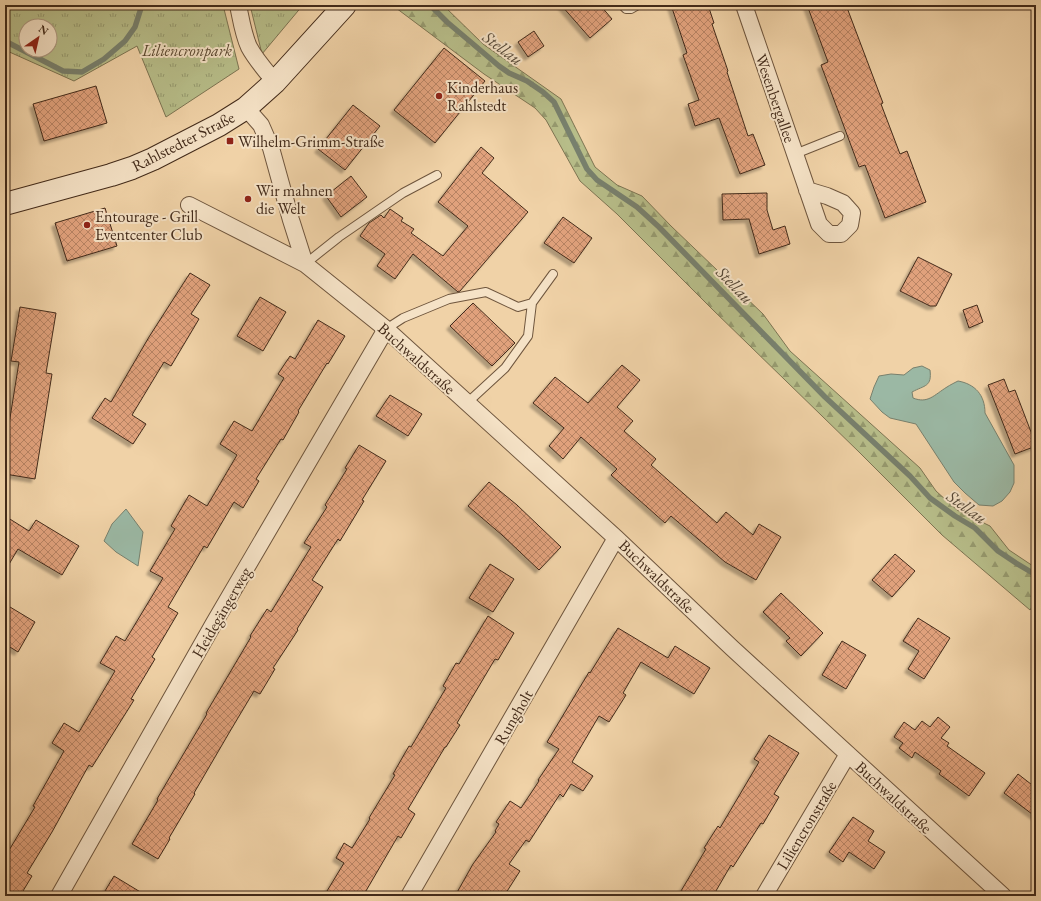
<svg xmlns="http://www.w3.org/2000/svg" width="1041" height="901" font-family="'EB Garamond',serif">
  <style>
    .forest { fill: url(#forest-firs); stroke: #7d7452 }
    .park { fill: url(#park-tufts); stroke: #7d7452; fill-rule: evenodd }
    .water { fill: #9bb8a4; stroke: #78806d }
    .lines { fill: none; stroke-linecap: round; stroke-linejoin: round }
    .stream { stroke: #78806d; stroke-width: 5.5 }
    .building { fill: url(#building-cross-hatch); stroke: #432b1a; filter: url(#shadow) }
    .service-casing { stroke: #6e553d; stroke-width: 10 }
    .minor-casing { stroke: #6e553d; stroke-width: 18 }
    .secondary-casing { stroke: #432b1a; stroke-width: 24 }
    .service { stroke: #f5e2c6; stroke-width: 8 }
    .minor { stroke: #f5e2c6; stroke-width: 16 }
    .secondary { stroke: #f5e2c6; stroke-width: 22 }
    .poi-dot { fill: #8f2418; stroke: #f5e2c6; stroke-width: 1.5 }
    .labels { text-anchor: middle; stroke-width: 4; stroke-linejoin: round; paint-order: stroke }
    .park-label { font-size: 16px; font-style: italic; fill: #5a4830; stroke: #f5e2c6 }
    .poi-label { font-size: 16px; fill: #432b1a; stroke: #f5e2c6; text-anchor: start }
    .street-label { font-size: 16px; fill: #432b1a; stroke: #f5e2c6 }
    .water-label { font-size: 17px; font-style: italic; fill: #554736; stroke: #f5e2c6 }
  </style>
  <defs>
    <pattern id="forest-firs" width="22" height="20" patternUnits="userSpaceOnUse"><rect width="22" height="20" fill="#b7bd89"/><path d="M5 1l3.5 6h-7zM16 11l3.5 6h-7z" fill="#969a6f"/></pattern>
    <pattern id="park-tufts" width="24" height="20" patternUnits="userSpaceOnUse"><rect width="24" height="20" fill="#b7bd89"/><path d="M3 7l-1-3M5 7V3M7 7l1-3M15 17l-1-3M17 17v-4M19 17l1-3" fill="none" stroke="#969a6f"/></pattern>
    <pattern id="building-cross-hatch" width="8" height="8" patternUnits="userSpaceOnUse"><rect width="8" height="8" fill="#e0a17b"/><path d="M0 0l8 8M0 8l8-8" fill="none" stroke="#b78364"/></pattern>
    <filter id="shadow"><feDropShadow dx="-3.5" dy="3.5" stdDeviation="1" flood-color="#0004"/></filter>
  </defs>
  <rect width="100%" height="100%" fill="#f0d2a7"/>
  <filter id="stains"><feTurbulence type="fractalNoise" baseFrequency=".005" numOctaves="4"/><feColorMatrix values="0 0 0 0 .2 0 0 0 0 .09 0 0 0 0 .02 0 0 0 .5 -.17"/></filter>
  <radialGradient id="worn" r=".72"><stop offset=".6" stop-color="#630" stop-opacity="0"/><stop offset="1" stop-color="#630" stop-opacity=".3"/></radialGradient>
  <path class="forest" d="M392,5H443L483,44L561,99L595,167L617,185L642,196L671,226L763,314L790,351L920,468L936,491L957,510L990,526L1009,550L1036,568V601L1030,610L942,535L859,452L713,310L617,214L580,181L546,120L535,108L484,74Z"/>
  <path class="park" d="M5,5H223L239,69L166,117L137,46L74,81L5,50ZM26,26H50V50H26Z
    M250,5H303L262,54Z"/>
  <path class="water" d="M922,366L930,370C932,387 925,385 912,392L913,398C928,404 934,395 947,387C950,385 954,383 958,381C975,384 985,395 985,413L1014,465V483L1010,492L1002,501L993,506L979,505L965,493L954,482L916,424L890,418L882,412L870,399L874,387L879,376L891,374L904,375L913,368Z
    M126,509L143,532L138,566L116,552L104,541L112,524Z"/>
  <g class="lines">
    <path class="stream" d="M430,5L447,22L499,66L509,73L527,81L543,92L554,102L587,169L597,180L637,207L659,227L825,397L910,476L930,498L955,516L975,528L998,551L1016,563L1036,575
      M5,41L63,71L82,72L104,59L125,41L135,27L142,5"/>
  </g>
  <path class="building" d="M561,5H600L612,19L590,38Z
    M671,5H708L714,23L712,24L728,71L727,72L748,136L753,134L765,165L740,174L719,118L695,126L688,104L699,100L683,55L687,53Z
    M807,5H846L883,103L881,104L900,154L907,151L926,202L885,218L865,165L859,167L821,65L828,62Z
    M534,31L544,46L528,57L518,42Z
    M444,48L485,81L435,143L394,110Z
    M96,86L107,123L44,141L33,104Z
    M353,105L380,126L345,170L318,149Z
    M481,147L494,158L482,173L528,212L460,291L458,292L413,254L395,279L377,266L385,254L360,236L369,223L381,215L384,218L390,209L403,218L401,221L414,229L411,233L443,256L468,226L438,202Z
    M351,176L367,197L341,217L326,196Z
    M767,193V210L773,230L785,226L790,244L759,254L749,219L723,220L722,194Z
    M105,208L117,246L67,261L55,223Z
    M563,217L592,238L574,263L544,243Z
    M918,257L952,274L936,306H930L900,291Z
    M190,273L210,285L191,314L199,319L171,366L164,362L132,415L146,424L133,444L92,418L105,398L111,402L149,337Z
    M260,297L286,312L263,351L237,336Z
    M473,303L515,343L492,366L450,326Z
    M977,305L983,322L969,328L963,310Z
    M20,307L56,313L46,373L52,374L35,479L5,474V449L19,362L11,361Z
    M318,320L345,336L328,364L327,363L298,411L299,412L283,440L281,439L256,479L259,481L243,508L234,502L207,548L204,546L168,607L178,613L152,657L155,659L131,699L134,700L92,767L89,765L52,832L27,873L32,876L20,896H11L5,892V857L35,807L33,806L64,751L52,743L64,723L79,732L115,671L100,663L116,636L125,641L163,578L150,571L175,529L171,526L189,495L207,506L237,455L220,444L234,421L252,431L284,378L278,374L290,356L295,359Z
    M622,365L640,380L617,407L633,421L624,431L656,459L651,465L717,523L726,512L753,535L759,524L781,537L756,580L725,562L671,516L665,523L611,475L617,469L581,437L563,459L549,446L564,428L533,403L555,377L588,403Z
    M1004,379L1009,392L1015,390L1036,445V446L1015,454L988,385Z
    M390,395L422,414L408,436L376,416Z
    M359,445L386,461L362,500L364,501L340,541L338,539L312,580L323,587L297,629L298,630L273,668L275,669L260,694L254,691L229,733L194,793L195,794L169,838L170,839L158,859L132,844L158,800L157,799L207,714L206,713L251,637L250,636L267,609L271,612L311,547L304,543L327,507L325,505L347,469L345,468Z
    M489,482L517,505L561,547L539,570L502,535L468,506Z
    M5,516L29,531L36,520L79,546L62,575L18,549L5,571Z
    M895,554L915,571L892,597L872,580Z
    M490,564L514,579L493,612L469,598Z
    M781,593L823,633L801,656L786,641L790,638L763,612Z
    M5,604L35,622L18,652L5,644Z
    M488,616L514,633L498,660L495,659L457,723L460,725L446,747H445L408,809L415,814L401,838L398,836L363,896H324L344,863L336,858L344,843L352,848L370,819L369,818L395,775L393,774L409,746L411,747L446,688L443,686L456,663L459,664Z
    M918,618L950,638L924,679L908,669L919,651L903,641Z
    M618,628L668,658L675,646L710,668L694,694L641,662L623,693L626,695L609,722L599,716L572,762L593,776L583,791L571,784L563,797L560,794L529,842L526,840L509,864L520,871L504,896H455L473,864L496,832L495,831L499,824L496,822L510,801L521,808L539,781L538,780L559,749L547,742L589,672L590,673Z
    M842,641L866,655L846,689L822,675Z
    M938,717L950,727L941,738L949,743L947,746L985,773L969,796L939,774L941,771L915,752L912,758L899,748L903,743L894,737L904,722L915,730L922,721L930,727Z
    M769,735L799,753L774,794L779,797L763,824L761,823L733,867L731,865L713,896H678L706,849L704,848L718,826L720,828L759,762L754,759Z
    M1018,774L1036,788V817L1004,793Z
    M853,817L874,831L868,841L885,852L874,869L849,852L843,862L829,852Z
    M114,876L147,896H102Z"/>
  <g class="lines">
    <g class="service-casing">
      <path id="service" d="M622,5L626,9H631L638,5
        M795,154L840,136
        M305,264L339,237L403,193L437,175
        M386,329L403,318L449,299L486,292L518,307L532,303L553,274
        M467,403L505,368L528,336L532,303"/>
    </g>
    <g class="minor-casing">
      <path id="minor" d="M238,5C241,19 243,34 249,47C256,60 266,71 275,82
        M744,5L819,224L829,234H841L850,225L852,213L843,203L827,196L807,190
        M246,108L261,125L271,148L291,220L305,264L386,329L616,538L732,648L1003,896
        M189,205L305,264
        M59,896L214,623L386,329
        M409,896L616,538
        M764,896L848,754"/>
    </g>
    <g class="secondary-casing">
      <path id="secondary" d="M5,204L111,175L132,168L153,159L219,125L246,108L275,82L345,5"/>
    </g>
    <use href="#service" class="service"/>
    <use href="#minor" class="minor"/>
    <use href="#secondary" class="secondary"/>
  </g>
  <g class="poi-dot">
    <circle cx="439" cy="96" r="4"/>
    <rect x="226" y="137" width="8" height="8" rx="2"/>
    <circle cx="248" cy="199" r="4"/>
    <circle cx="87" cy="225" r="4"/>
  </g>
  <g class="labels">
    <g class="park-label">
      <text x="187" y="56">Liliencronpark</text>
    </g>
    <g class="poi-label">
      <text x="447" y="93">Kinderhaus<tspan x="447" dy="18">Rahlstedt</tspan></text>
      <text x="238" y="147">Wilhelm-Grimm-Straße</text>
      <text x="256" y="196">Wir mahnen<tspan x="256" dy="18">die Welt</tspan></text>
      <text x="95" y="222">Entourage - Grill<tspan x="95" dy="18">Eventcenter Club</tspan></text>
    </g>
    <g class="street-label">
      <text transform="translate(776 98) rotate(71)" y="6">Wesenbergallee</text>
      <text transform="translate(183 141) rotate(-27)" y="6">Rahlstedter Straße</text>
      <text transform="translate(417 358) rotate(42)" y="6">Buchwaldstraße</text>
      <text transform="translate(657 576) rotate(44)" y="6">Buchwaldstraße</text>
      <text transform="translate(221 612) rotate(-60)" y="6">Heidegängerweg</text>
      <text transform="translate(513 717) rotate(-60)" y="6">Rungholt</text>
      <text transform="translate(894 797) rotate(43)" y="6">Buchwaldstraße</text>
      <text transform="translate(806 825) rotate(-59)" y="6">Liliencronstraße</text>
    </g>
    <g class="water-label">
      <text transform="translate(503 48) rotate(37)" y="6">Stellau</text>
      <text transform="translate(735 285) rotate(46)" y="6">Stellau</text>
      <text transform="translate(967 507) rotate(36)" y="6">Stellau</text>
    </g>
  </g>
  <rect width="1041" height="901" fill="none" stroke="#f0d2a7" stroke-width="20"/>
  <rect x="6" y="6" width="1029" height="889" fill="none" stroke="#432b1a" stroke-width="2"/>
  <rect x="10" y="10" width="1021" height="881" fill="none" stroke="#432b1a"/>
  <g transform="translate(38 38) rotate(34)"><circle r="19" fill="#f5e2c6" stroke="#ae9981"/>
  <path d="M0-3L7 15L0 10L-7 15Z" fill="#8f2418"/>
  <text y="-6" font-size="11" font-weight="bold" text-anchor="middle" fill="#432b1a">N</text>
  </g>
  <rect width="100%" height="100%" filter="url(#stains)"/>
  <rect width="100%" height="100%" fill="url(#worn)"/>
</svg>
